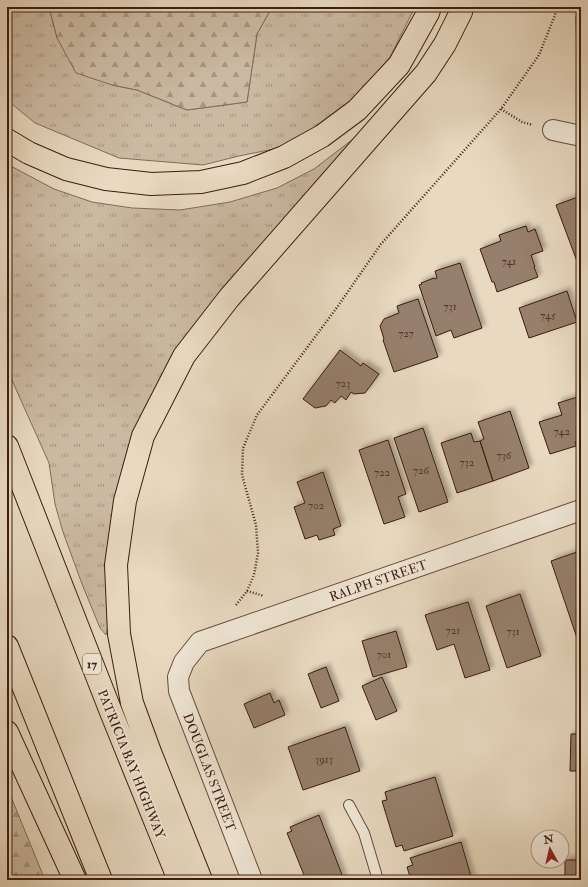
<svg xmlns="http://www.w3.org/2000/svg" width="588" height="887" font-family="'IM FELL Double Pica',serif">
  <style>
    .grass { fill: url(#grass-tufts); stroke: #846b59 }
    .forest { fill: url(#forest-firs); stroke: #846b59 }
    .building { fill: #967f6c; stroke: #3e1d10; filter: url(#shadow) }
    .lines { fill: none; stroke-linecap: round; stroke-linejoin: round }
    .lane-casing { stroke: #684c3c; stroke-width: 12 }
    .street-casing { stroke: #684c3c; stroke-width: 22 }
    .highway-casing { stroke: #3e1d10; stroke-width: 24 }
    .path { stroke: #3e1d10; stroke-width: 2.5; stroke-dasharray: 1 2; stroke-linecap: butt }
    .lane { stroke: #f0e6d6; stroke-width: 10 }
    .street { stroke: #f0e6d6; stroke-width: 20 }
    .highway { stroke: #e8d9c0; stroke-width: 22 }
    .labels { text-anchor: middle; stroke-width: 3.5; stroke-linejoin: round; paint-order: stroke }
    .number-label { font-size: 11px; fill: #543627 }
    .shield { fill: #f0e6d6; stroke: #73594b; stroke-width: 1 }
    .shield-label { font-size: 12px; font-weight: bold; fill: #3e1d10 }
    .street-label { font-size: 13px; fill: #3e1d10; stroke: #f0e6d6 }
  </style>
  <defs>
    <pattern id="grass-tufts" width="24" height="20" patternUnits="userSpaceOnUse"><rect width="24" height="20" fill="#cbb9a2"/><path d="M3 7l-1-3M5 7V3M7 7l1-3M15 17l-1-3M17 17v-4M19 17l1-3" fill="none" stroke="#a69683"/></pattern>
    <pattern id="forest-firs" width="22" height="20" patternUnits="userSpaceOnUse"><rect width="22" height="20" fill="#cbb9a2"/><path d="M5 1l3.5 6h-7zM16 11l3.5 6h-7z" fill="#a69683"/></pattern>
    <filter id="shadow"><feDropShadow dx="3.5" dy="-3.5" stdDeviation="2" flood-color="#0004"/></filter>
  </defs>
  <rect width="100%" height="100%" fill="#e8d9c0"/>
  <filter id="stains"><feTurbulence type="fractalNoise" baseFrequency=".005" numOctaves="4"/><feColorMatrix values="0 0 0 0 .2 0 0 0 0 .09 0 0 0 0 .02 0 0 0 .5 -.17"/></filter>
  <radialGradient id="worn" r=".72"><stop offset=".6" stop-color="#630" stop-opacity="0"/><stop offset="1" stop-color="#630" stop-opacity=".3"/></radialGradient>
  <path class="grass" d="M7,7H49L57,38L112,85L137,90L187,110L247,102L257,34L272,7H415L390,57L346,109L289,146L239,156L203,165L119,158L35,123L7,100Z
    M370,126L153,398L106,635L100,628L82,584L63,532L55,504L49,463L7,369V164L54,189L92,202L132,208L180,210L230,202L277,188L314,169Z"/>
  <path class="forest" d="M49,7H272L257,34L247,102L187,110L137,90L112,85L76,73L57,38Z
    M7,787L45,880H7Z"/>
  <path class="building" d="M576,16H581V72H579V66H577Z
    M578,197L581,204V272L556,205Z
    M526,226L528,232L535,229L543,251L531,255L535,267H534L538,277L497,292L494,282H492L480,249L501,241L499,235Z
    M460,263L482,328L454,338L451,330L436,336L419,285L422,284L421,283L434,278L435,279L437,278L435,271Z
    M567,291L577,322L529,338L519,308Z
    M418,299L438,357L394,372L383,340L384,339L380,326L384,319L399,313L397,306Z
    M340,350L361,366L363,363L379,374L365,393L354,394L351,392L346,400L341,396L335,403L331,400L326,406L315,408L303,399Z
    M581,396V441L575,442L576,446L550,454L539,422L562,415L558,403Z
    M510,411L529,468L493,481L480,441L484,439L478,422Z
    M423,428L448,502L419,512L394,438Z
    M471,433L474,442L480,441L493,481L457,493L441,443Z
    M388,440L406,494L398,497L405,517L384,524L359,450Z
    M323,472L341,526L333,529L335,535L319,540L317,535L305,539L294,507L305,503L297,482Z
    M577,552L581,563V643L579,644L551,561Z
    M520,594L541,656L507,668L486,606Z
    M468,602L490,670L465,678L454,644L437,650L425,615Z
    M396,631L407,667L373,677L362,641Z
    M326,667L339,701L321,708L308,674Z
    M382,677L397,711L376,720L362,686Z
    M270,693L274,703L279,700L285,715L254,728L244,704Z
    M345,727L360,771L303,790L288,747Z
    M571,734H581V771H570Z
    M435,777L453,836L404,851L402,845L396,847L382,801L387,800L385,792Z
    M319,815L344,880H306L287,833L292,831L290,827Z
    M461,842L472,880H411L407,867L413,865L410,858Z
    M565,860H581V880H565Z"/>
  <g class="lines">
    <g class="lane-casing">
      <path id="lane" d="M349,805L364,833L378,880"/>
    </g>
    <g class="street-casing">
      <path id="street" d="M553,130L581,136
        M252,880L179,691L178,677L184,662L200,642L581,510"/>
    </g>
    <g class="highway-casing">
      <path id="highway" d="M7,140L29,153L66,169L106,179L151,184L201,182L243,173L284,157L322,136L357,110L399,65L428,13L430,7
        M7,446L111,712L179,880
        M7,646L101,880
        M7,732L75,880
        M201,880L150,752L132,703L119,634L116,565L125,501L143,436L184,356L229,298L426,73L445,44L461,12L462,7"/>
    </g>
    <path class="path" d="M501,109L522,122L533,125
      M247,591L264,596
      M236,605L247,591L254,575L258,553L256,525L242,475L243,448L257,415L338,306L381,244L501,109L539,55L555,15L557,7"/>
    <use href="#lane" class="lane"/>
    <use href="#street" class="street"/>
    <use href="#highway" class="highway"/>
  </g>
  <g class="labels">
    <g class="number-label">
      <text x="509" y="265">741</text>
      <text x="450" y="310">731</text>
      <text x="548" y="319">745</text>
      <text x="406" y="337">727</text>
      <text x="343" y="387">723</text>
      <text x="562" y="435">742</text>
      <text x="504" y="459">736</text>
      <text x="467" y="466">732</text>
      <text x="421" y="474">726</text>
      <text x="382" y="476">722</text>
      <text x="316" y="509">702</text>
      <text x="453" y="634">721</text>
      <text x="513" y="635">731</text>
      <text x="384" y="658">701</text>
      <text x="324" y="763">3913</text>
    </g>
    <rect class="shield" x="83" y="654" width="18" height="20" rx="3"/>
    <g class="shield-label">
      <text x="92" y="668">17</text>
    </g>
    <g class="street-label">
      <text transform="translate(378 580) rotate(-19)" y="5">RALPH STREET</text>
      <text transform="translate(132 764) rotate(68)" y="5">PATRICIA BAY HIGHWAY</text>
      <text transform="translate(210 772) rotate(69)" y="5">DOUGLAS STREET</text>
    </g>
  </g>
  <rect width="588" height="887" fill="none" stroke="#e8d9c0" stroke-width="24"/>
  <rect x="8" y="8" width="572" height="871" fill="none" stroke="#3e1d10" stroke-width="2"/>
  <rect x="12" y="12" width="564" height="863" fill="none" stroke="#3e1d10"/>
  <g transform="translate(550 849) rotate(352)"><circle r="19" fill="#f0e6d6" stroke="#a99687"/>
  <path d="M0-3L7 15L0 10L-7 15Z" fill="#8f2418"/>
  <text y="-6" font-size="11" font-weight="bold" text-anchor="middle" fill="#3e1d10">N</text>
  </g>
  <rect width="100%" height="100%" filter="url(#stains)"/>
  <rect width="100%" height="100%" fill="url(#worn)"/>
</svg>
